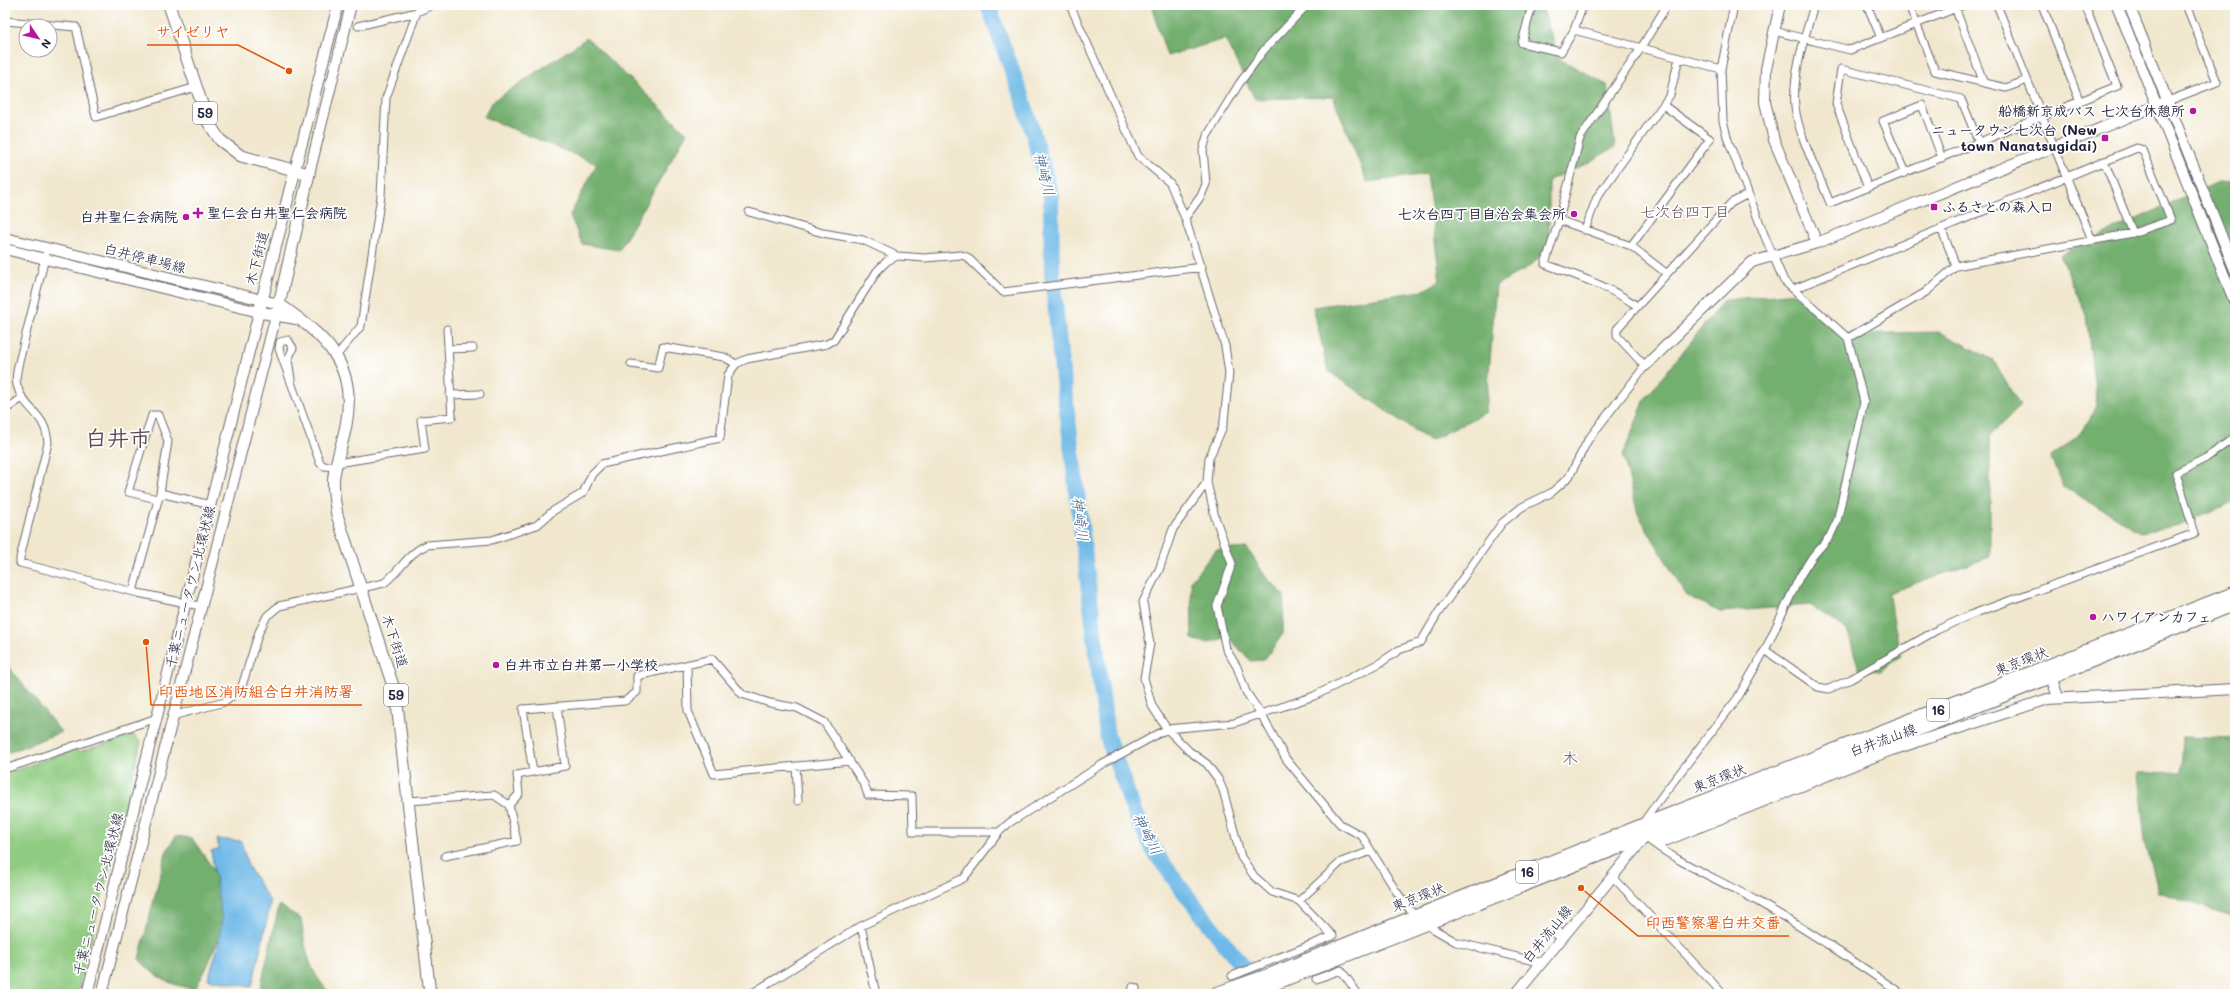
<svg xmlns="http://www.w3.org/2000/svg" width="2240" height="999" font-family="Mali,'Klee One',sans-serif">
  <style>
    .green { fill: #8fcb80; stroke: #58765e }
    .forest { fill: #73af6e; stroke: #4a6854 }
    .water { fill: #6eb9e7; stroke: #486e91 }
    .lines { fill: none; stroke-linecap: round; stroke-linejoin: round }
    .river { stroke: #6eb9e7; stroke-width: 16 }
    .street-tunnel { stroke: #c8c0b1; stroke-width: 7; stroke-dasharray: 7 3.5; stroke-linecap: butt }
    .street-casing { stroke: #6a676e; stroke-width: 9 }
    .secondary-casing { stroke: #6a676e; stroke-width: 12 }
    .primary-casing { stroke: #6a676e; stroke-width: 13 }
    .highway-casing { stroke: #6a676e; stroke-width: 15 }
    .street { stroke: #fff; stroke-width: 7 }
    .secondary { stroke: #fff; stroke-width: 10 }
    .primary { stroke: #fff; stroke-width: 11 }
    .highway { stroke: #fff; stroke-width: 13 }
    .poi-dot { fill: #b5179e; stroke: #fff; stroke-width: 1.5 }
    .labels { text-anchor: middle; stroke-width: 3.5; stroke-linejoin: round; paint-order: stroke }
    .shield { fill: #fff; stroke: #646476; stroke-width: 1 }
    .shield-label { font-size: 13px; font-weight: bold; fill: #22223b }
    .poi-label { font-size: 14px; font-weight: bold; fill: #22223b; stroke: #fff; text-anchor: end }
    .street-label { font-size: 14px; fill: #22223b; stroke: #fff }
    .water-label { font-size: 15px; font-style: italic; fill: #405e80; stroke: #fff }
    .neighbourhood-label { font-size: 15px; fill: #5e4b51; stroke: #fff }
    .quarter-label { font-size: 16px; fill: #5e4b51; stroke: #fff }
    .town-label { font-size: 22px; font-weight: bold; fill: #5e4b51; stroke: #fff }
    .leader { fill: none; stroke: #de560e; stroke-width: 1.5 }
    .callout-dot { fill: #de560e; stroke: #fff; stroke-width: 1.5 }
    .callout-label { font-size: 15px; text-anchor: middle; font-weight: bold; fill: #de560e; stroke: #fff; stroke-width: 3.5; stroke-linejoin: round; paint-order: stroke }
  </style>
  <rect width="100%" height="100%" fill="#fff"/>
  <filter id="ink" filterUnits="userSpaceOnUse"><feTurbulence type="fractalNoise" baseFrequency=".025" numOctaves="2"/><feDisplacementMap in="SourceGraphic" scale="8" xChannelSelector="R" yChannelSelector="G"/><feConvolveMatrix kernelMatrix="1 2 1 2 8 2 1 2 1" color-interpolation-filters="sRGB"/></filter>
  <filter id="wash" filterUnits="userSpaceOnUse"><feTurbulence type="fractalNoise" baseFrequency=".012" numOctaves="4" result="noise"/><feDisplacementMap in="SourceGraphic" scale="16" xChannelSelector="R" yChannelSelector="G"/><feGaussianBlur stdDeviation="0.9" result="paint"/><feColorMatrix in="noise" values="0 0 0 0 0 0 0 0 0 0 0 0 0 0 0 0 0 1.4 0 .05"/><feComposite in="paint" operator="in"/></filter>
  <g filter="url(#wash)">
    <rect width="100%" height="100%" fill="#f1e7ce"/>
    <path class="green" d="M134,735L141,742L77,994H5V774L76,749L78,752Z"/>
    <path class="forest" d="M1151,5H1541L1560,59L1607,85L1615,147L1586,164L1549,180V244L1532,265L1496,285L1486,412L1430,441L1328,371L1313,307L1422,291L1440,281L1427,174L1367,182L1333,97L1255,99L1225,39L1167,56Z
      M587,38L687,133L619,250L582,244L570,215L597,164L484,117L492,102Z
      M2218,182L2235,183V437L2230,443L2235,455V501L2179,525L2141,532L2064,487L2050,457L2078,437L2097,406L2086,315L2060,254Z
      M1796,293L1844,334L1940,332L1993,360L2020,406L1990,435V557L1888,593L1901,656L1880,671L1859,669L1847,630L1810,605L1720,612L1686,595L1638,514L1623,455L1645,399L1724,300Z
      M1247,548L1265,576L1284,595L1283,634L1264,660L1251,661L1228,637L1206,643L1192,639L1191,580L1216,550Z
      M5,662L61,732L5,754Z
      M2183,737L2235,739V917L2159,892L2145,842L2138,773L2181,772Z
      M176,836L192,838L215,872L230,912L206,969L195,989C170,985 156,978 139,959L166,852Z
      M279,905L301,919C305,948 308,972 331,994H259Z"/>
    <path class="water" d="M217,839L241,841L248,866L269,900L270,906L252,987L208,979L218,947L222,919L211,851L219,849Z"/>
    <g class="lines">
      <path class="river" d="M988,5L1026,109L1051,196L1052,273L1061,363L1107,736L1135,814L1154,851L1181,888L1240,963L1269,994"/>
    </g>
  </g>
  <g filter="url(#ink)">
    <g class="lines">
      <path class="street-tunnel" d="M1300,949L1316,979"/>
      <g class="street-casing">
        <path id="street" d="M1070,5L1138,156L1170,183L1185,218L1225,346L1229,373L1224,421L1222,429L1209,458L1207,482L1215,517L1232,564L1217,606L1226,649L1237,667L1246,692L1261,714L1286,759L1340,824L1362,836L1396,891L1416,918
          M1532,5L1522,43L1561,52L1574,30L1583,5
          M1734,5L1721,69L1723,121L1728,140L1765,237L1784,281L1848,338L1926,292L1956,266L2133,233L2171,220L2143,150L2137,148L1794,289
          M1814,5C1805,37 1792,74 1795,107C1799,138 1819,174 1830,203L2117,86L2085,5
          M1867,5L1881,38
          M1909,5L1935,71L2006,88L2027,80
          M1954,5L1984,83
          M1997,5L2092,240
          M2042,5L2080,102
          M5,21L76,27L96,117L196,87
          M358,26L417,12L432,5
          M1574,30L1721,69
          M1774,31L1850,50L1964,5
          M2168,101L2217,82L2186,5
          M2104,161L2133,233
          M1905,173L1883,121L1922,105L1942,158
          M1868,188L1836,104L1841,69L1961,99L1979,143
          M749,212L823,233L863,240L897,256
          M1185,218L1201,196L1206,184L1203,150L1207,136L1239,84L1264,50L1307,5
          M1559,220L1631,246L1666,273
          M1941,228L1956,266
          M1585,230L1597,197L1670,95L1679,58
          M1631,246L1710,139L1663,105
          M46,254L18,366C17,372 15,379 17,385C23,410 46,412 48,443L20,558V563L138,593L200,606
          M1637,306C1609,286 1577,276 1545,264L1559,220L1580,138L1641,48L1667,5
          M448,349L473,348
          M337,355L361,326L381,196L386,98L417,12
          M631,364L658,368L663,347L724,357L736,364
          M291,379L288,360L293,348L288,340L280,342L279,349L320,463L324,466L336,467
          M450,395L480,394
          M5,410L22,398
          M337,463L425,449L421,420L452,417L447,329
          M1207,482L1173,529L1159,570L1143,602L1150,644L1144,678L1152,706L1167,729L1189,751L1207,764L1218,779L1223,790L1241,857L1254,876L1272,892L1299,901L1333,936L1232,976
          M160,493L211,505
          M133,591L160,493L168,441L158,415H152L128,492L157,499
          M1765,650L1818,687L1829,689L1851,679L1937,630L1970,615L2195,533L2176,473L2206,458L2235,437
          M687,665L688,711L714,774L850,761
          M172,716L225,702L241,689L259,632L267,616L279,606L384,583C400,571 409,552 427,545L492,540L537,525L553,511L583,493L592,474L602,464L720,438L728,375L736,364L747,359L827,344L834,340L877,271L887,261L897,256L925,258L961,255L967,257L1003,292L1202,267
          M796,766L798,801
          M5,769L157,718
          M533,772L523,709L625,701L637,692V676L712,659L742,694L770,703L797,708L824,722L864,784L868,795L912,796L913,832H999
          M409,801L494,795L509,805L519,794L517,775L565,766L557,706
          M1642,824L1662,796L1737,699L1765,650L1800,576L1812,557L1830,536L1837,521L1864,402L1848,338
          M1650,841C1682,865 1720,880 1755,900C1806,929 1854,961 1902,994
          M445,856L517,841L509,805
          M1612,876L1723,994
          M1299,901L1341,862L1371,851
          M1425,924L1456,942L1542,963
          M861,926L876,994
          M1561,939L1553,933L1557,930L1564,935
          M1316,979L1341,970L1358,994
          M751,994L861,926L964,878L999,832L1009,823L1103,764L1167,729L1234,723L1314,696L1380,663L1399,650L1421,642L1438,613L1502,523L1522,507L1551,493L1569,477L1588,440L1645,366L1617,336V329L1731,203L1748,194
          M1132,994L1133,987L1136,988V994"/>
      </g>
      <g class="secondary-casing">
        <path id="secondary" d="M1780,5L1766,69L1765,102L1774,140L1817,243
          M2117,5L2235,303
          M2129,5L2235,270
          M295,170L338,5
          M309,174L351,5
          M5,238L279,304L102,994
          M5,249L259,312L87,994
          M1645,366L1752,262L1817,243L2168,101
          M2049,671L2058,697
          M1645,837L1662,842L1886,752L2048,699L2235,689
          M1516,994L1645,837"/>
      </g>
      <g class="primary-casing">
        <path id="primary" d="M169,5L208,122L220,140L241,156L309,174L279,304C324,336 358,363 346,425C343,442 337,458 334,475C332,489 335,502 337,515L396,695L430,994
          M295,170L259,312L299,319"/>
      </g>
      <g class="highway-casing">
        <path id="highway" d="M1216,994L1270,975L1641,826L2235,593
          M1247,994L2235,604"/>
      </g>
      <use href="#street" class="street"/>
      <use href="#secondary" class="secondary"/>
      <use href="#primary" class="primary"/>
      <use href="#highway" class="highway"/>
    </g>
  </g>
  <g class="poi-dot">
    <circle cx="2193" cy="111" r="4"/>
    <rect x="2101" y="134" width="8" height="8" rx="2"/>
    <rect x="1930" y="203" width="8" height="8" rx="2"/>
    <path d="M196 207h4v4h4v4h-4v4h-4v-4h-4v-4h4z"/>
    <circle cx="1574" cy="214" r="4"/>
    <circle cx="186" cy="217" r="4"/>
    <circle cx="2093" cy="617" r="4"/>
    <circle cx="496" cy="665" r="4"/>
  </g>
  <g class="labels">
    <g class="shield">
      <rect x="193" y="102" width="24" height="22" rx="3"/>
      <rect x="384" y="684" width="24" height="22" rx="3"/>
      <rect x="1927" y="699" width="22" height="22" rx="3"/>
      <rect x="1516" y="861" width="22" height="22" rx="3"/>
    </g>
    <g class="shield-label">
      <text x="205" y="118">59</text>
      <text x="396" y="700">59</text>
      <text x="1938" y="715">16</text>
      <text x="1527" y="877">16</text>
    </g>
    <g class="poi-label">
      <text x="2185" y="116">船橋新京成バス 七次台休憩所</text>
      <text x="2097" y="135">ニュータウン七次台 (New<tspan x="2097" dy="16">town Nanatsugidai)</tspan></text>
      <text x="1942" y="212" text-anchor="start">ふるさとの森入口</text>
      <text x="207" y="218" text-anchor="start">聖仁会白井聖仁会病院</text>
      <text x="1566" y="219">七次台四丁目自治会集会所</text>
      <text x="178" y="222">白井聖仁会病院</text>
      <text x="2101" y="622" text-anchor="start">ハワイアンカフェ</text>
      <text x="504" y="670" text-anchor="start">白井市立白井第一小学校</text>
    </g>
    <g class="street-label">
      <text transform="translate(145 258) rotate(14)" y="5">白井停車場線</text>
      <text transform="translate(257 258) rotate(-76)" y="5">木下街道</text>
      <text transform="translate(190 587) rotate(-76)" y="5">千葉ニュータウン北環状線</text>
      <text transform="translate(395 641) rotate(72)" y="5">木下街道</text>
      <text transform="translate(2021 661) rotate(-21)" y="5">東京環状</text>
      <text transform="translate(1883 740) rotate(-20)" y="5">白井流山線</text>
      <text transform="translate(1719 778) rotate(-21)" y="5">東京環状</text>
      <text transform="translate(98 894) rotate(-76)" y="5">千葉ニュータウン北環状線</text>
      <text transform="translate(1418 897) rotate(-21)" y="5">東京環状</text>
      <text transform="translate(1547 934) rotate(-51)" y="5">白井流山線</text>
    </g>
    <g class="water-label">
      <text transform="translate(1044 174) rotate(76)" y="5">神崎川</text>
      <text transform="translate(1080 519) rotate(83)" y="5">神崎川</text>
      <text transform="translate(1147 834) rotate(62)" y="5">神崎川</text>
    </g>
    <g class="neighbourhood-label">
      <text x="1685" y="217">七次台四丁目</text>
    </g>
    <g class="quarter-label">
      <text x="1570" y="764">木</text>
    </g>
    <g class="town-label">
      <text x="118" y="446">白井市</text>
    </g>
  </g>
  <path class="leader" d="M289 71L238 45H147M146 642L151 705H362M1581 888L1638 936H1789"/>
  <g class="callout-dot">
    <circle cx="289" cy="71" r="4"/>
    <circle cx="146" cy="642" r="4"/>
    <circle cx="1581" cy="888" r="4"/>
  </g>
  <g class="callout-label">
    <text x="193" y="37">サイゼリヤ</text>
    <text x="256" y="697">印西地区消防組合白井消防署</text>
    <text x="1713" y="928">印西警察署白井交番</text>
  </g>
  <rect width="2240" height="999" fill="none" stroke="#fff" stroke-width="20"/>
  <g transform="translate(38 38) rotate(125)"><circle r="19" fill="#ffffff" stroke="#a7a7b1"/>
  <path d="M0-3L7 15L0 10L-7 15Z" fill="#b5179e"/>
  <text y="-6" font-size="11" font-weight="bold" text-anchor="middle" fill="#22223b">N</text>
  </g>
</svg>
